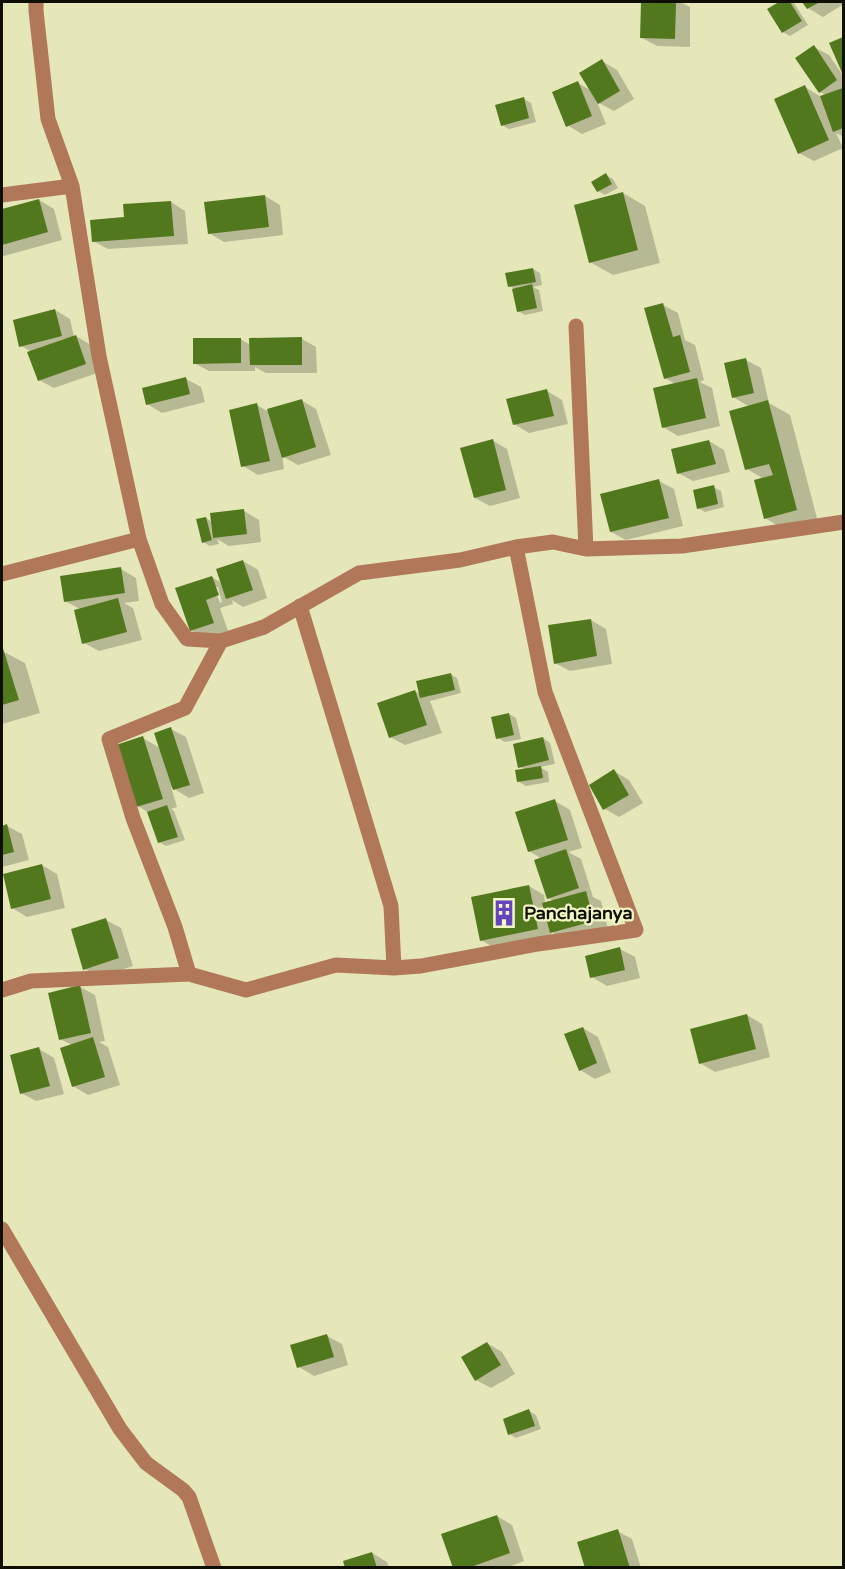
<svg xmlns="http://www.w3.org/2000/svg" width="845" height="1569" font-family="'Varela Round',sans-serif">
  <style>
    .shadow { fill: #0003; fill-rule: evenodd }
    .building { fill: #52781e }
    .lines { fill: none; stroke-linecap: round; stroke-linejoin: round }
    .minor { stroke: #b07859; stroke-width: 15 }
    .labels { text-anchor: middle; stroke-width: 4.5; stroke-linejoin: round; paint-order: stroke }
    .poi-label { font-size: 18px; font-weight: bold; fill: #0f0f01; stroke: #f2f5c5; text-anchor: start }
  </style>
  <rect width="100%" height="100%" fill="#e5e7b9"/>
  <path class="shadow" d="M642,2H680L690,7V47L657,46L642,38Z
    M782,2L794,3L808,25L790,36L783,32L769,9Z
    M804,2H844V4L823,17L808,8Z
    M814,47L829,55L844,77V137L836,133L843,148L814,161L799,153L805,87L821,97L826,95L820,92Z
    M602,61L617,70L634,99L614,111L597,102L606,124L582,134L567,125L578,83L592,91Z
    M524,99L531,103L536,122L509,129L502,125Z
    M606,175L613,179L618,188L605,195L598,191Z
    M623,193L645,206L660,263L613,275L590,262Z
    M265,196L280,205L283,235L224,242L209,233Z
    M39,200L54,209L62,240L4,256L2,255V211Z
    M171,202L185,211L188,244L108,249L93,241L125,218Z
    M533,269L540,273L542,285L533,287L539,290L543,311L525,315L518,311L513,288L509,286Z
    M663,305L678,313L685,340L695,345L704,380L700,382L712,388L720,426L678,436L663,427L675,384L665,378Z
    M55,310L70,319L74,337L76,336L91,345L100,372L54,388L39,380L32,352L21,346Z
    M240,339L251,345L302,339L316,347L317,373H266L255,367V371H209L194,363Z
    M746,360L761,368L769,403L790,415L818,522L787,531L765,518L764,479L747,469L750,407L733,397Z
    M186,379L201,387L205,402L162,413L147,404Z
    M547,391L562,400L568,424L529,433L514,424Z
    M301,400L316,409L331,455L298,465L282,456L284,469L258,475L243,466L257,405L267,411Z
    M492,440L507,449L520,498L490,506L475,498Z
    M709,441L724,450L730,472L693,481L678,473Z
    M659,481L674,489L683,526L626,540L611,532Z
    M713,487L721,491L724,507L705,512L698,508Z
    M244,511L259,520L261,542L229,546L217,539L219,544L210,546L203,542L206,518L212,522Z
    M243,561L258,570L267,598L243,607L232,600L233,604L220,608L228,631L206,639L191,630L212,577L223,584ZM214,587H218L222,602L220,603Z
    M121,569L136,578L139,601L124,603L133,608L142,640L99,651L84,643L80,609L65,601Z
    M591,620L606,629L612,664L570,671L555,663Z
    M2,651L25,663L40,713L2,724Z
    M450,674L457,678L461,693L430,701L442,733L405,745L390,737L415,691L421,694Z
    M509,714L516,718L521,739L505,742L498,738Z
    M171,729L186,737L204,793L189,798L171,787L177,807L171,809L174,811L185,840L166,846L159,842L149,813L138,806L143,738L160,748Z
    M543,738L550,743L555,764L540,767L548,772L549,782L526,786L519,782L526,770L520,767Z
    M614,771L629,780L643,803L619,817L605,809Z
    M555,801L570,810L582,848L568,852L581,859L593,897L601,901L608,929L566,941L551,932L552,937L496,949L481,940L529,886L544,895L545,903L554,901L548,898L542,859L529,851Z
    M7,826L22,834L29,860L2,867V827Z
    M42,865L57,874L65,908L27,917L12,908Z
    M106,920L121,928L133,966L100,977L85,969Z
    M620,949L635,957L640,978L607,986L592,977Z
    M80,987L95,995L105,1041L99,1042L108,1047L120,1085L88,1095L73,1086L72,1045L60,1039Z
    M747,1015L762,1024L770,1057L715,1072L700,1063Z
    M583,1028L598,1037L611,1072L595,1079L580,1070Z
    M39,1049L54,1058L64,1094L36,1101L21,1093Z
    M327,1336L342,1344L348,1365L314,1376L299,1367Z
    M487,1343L502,1352L515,1374L491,1388L476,1380Z
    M529,1411L536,1415L541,1429L516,1438L509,1434Z
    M497,1516L512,1525L524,1561L506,1568H454Z
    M617,1531L632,1539L641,1568H586Z
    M372,1553L387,1562L389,1568H346Z"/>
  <path class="building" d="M641,2H676L675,39L640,38Z
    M779,2H790L802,21L782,33L767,9Z
    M802,2H820L807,9Z
    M843,37V75L829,43Z
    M814,45L837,80L819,93L795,58Z
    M602,59L620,91L598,104L579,73Z
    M578,81L592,116L566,127L552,92Z
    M805,85L829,140L798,154L774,99Z
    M843,88V128L833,132L820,96Z
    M524,97L529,118L501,126L495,105Z
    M606,173L612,184L597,192L591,182Z
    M623,192L638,250L589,263L574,205Z
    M265,195L269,227L208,234L204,202Z
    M39,199L48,232L2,245V209Z
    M171,201L174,236L92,242L90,220L124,217L123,204Z
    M533,268L536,282L508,287L505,273Z
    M532,284L537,308L517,312L512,289Z
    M663,303L673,337L680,335L690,372L664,379L644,308Z
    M55,309L62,336L19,347L13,320Z
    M76,335L86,364L38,381L27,352Z
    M302,337V365H250L249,338Z
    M193,338H241V363L193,364Z
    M746,358L754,393L732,398L724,363Z
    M186,377L190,394L146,405L142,388Z
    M697,378L706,418L662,428L653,388Z
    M547,389L554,416L513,425L506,399Z
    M302,399L316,447L282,458L267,409Z
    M768,400L797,510L764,519L754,480L773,475L769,464L745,470L729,411Z
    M257,403L270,461L241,467L229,410Z
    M493,439L506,490L474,498L460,448Z
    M709,440L716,464L677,474L671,449Z
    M659,479L669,518L610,532L600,494Z
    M714,485L718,504L697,509L693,490Z
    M244,509L247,534L213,538L210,513Z
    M206,517L212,540L202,543L196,519Z
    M243,560L253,590L226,599L216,569Z
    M121,567L125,593L64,602L60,576Z
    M212,576L219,595L206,600L214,623L190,631L175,588Z
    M118,598L127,632L82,644L74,610Z
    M591,619L597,656L554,664L548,625Z
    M2,645L19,700L2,705Z
    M451,673L455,690L420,698L416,681Z
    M415,690L427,725L389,738L377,703Z
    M509,713L514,735L496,739L491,717Z
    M171,727L190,785L173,790L154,733Z
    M143,736L163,799L136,807L116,745Z
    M543,737L549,760L518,768L513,744Z
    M541,766L543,778L517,782L515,770Z
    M614,769L629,795L603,810L589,785Z
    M555,799L568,840L528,852L515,812Z
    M167,805L178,837L158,843L147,812Z
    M7,824L14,852L2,855V826Z
    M566,849L579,888L547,899L534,860Z
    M42,864L51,899L11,909L3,874Z
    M529,885L538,929L480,941L471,897Z
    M586,891L594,921L550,933L542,903Z
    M106,918L119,958L83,970L71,929Z
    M620,947L625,970L590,978L585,956Z
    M80,985L91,1033L59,1040L48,993Z
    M747,1014L756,1049L699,1064L690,1029Z
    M583,1027L597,1063L579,1071L564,1034Z
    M93,1037L105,1077L72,1087L60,1048Z
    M39,1047L50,1086L20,1094L10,1055Z
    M327,1334L334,1357L297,1368L290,1345Z
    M487,1342L501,1365L475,1381L461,1357Z
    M529,1409L535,1426L508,1435L503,1419Z
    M497,1515L510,1553L468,1568H453L441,1534Z
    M618,1529L630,1568H585L577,1542Z
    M372,1552L377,1568H345L343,1561Z"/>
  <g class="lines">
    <path class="minor" d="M36,2V11L48,119L72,186L99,356L139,539L162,604L187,639L221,641L264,627L359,573L460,560L516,547L553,542L586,549L682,546L844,522
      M2,195L72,186
      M576,326L586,549
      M2,574L139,539
      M300,606L391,906L394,968
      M189,974L175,927L133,818L109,739L185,708L221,641
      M2,990L31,981L189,974L246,990L336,965L394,968L421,966L538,944L636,930L545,692L516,547
      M2,1229L120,1429L146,1463L183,1490L189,1497L214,1568"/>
  </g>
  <defs>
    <g id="building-bare" transform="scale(2.07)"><path d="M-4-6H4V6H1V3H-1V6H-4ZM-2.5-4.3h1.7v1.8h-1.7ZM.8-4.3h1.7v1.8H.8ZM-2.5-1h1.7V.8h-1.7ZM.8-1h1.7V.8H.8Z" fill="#6445be" stroke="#f2f5c5" stroke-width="2.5" paint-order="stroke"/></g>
  </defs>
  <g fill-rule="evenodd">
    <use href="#building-bare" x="504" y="913"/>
  </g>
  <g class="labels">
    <g class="poi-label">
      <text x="524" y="919">Panchajanya</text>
    </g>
  </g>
  <rect width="845" height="1569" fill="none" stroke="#0f0f01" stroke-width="6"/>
</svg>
